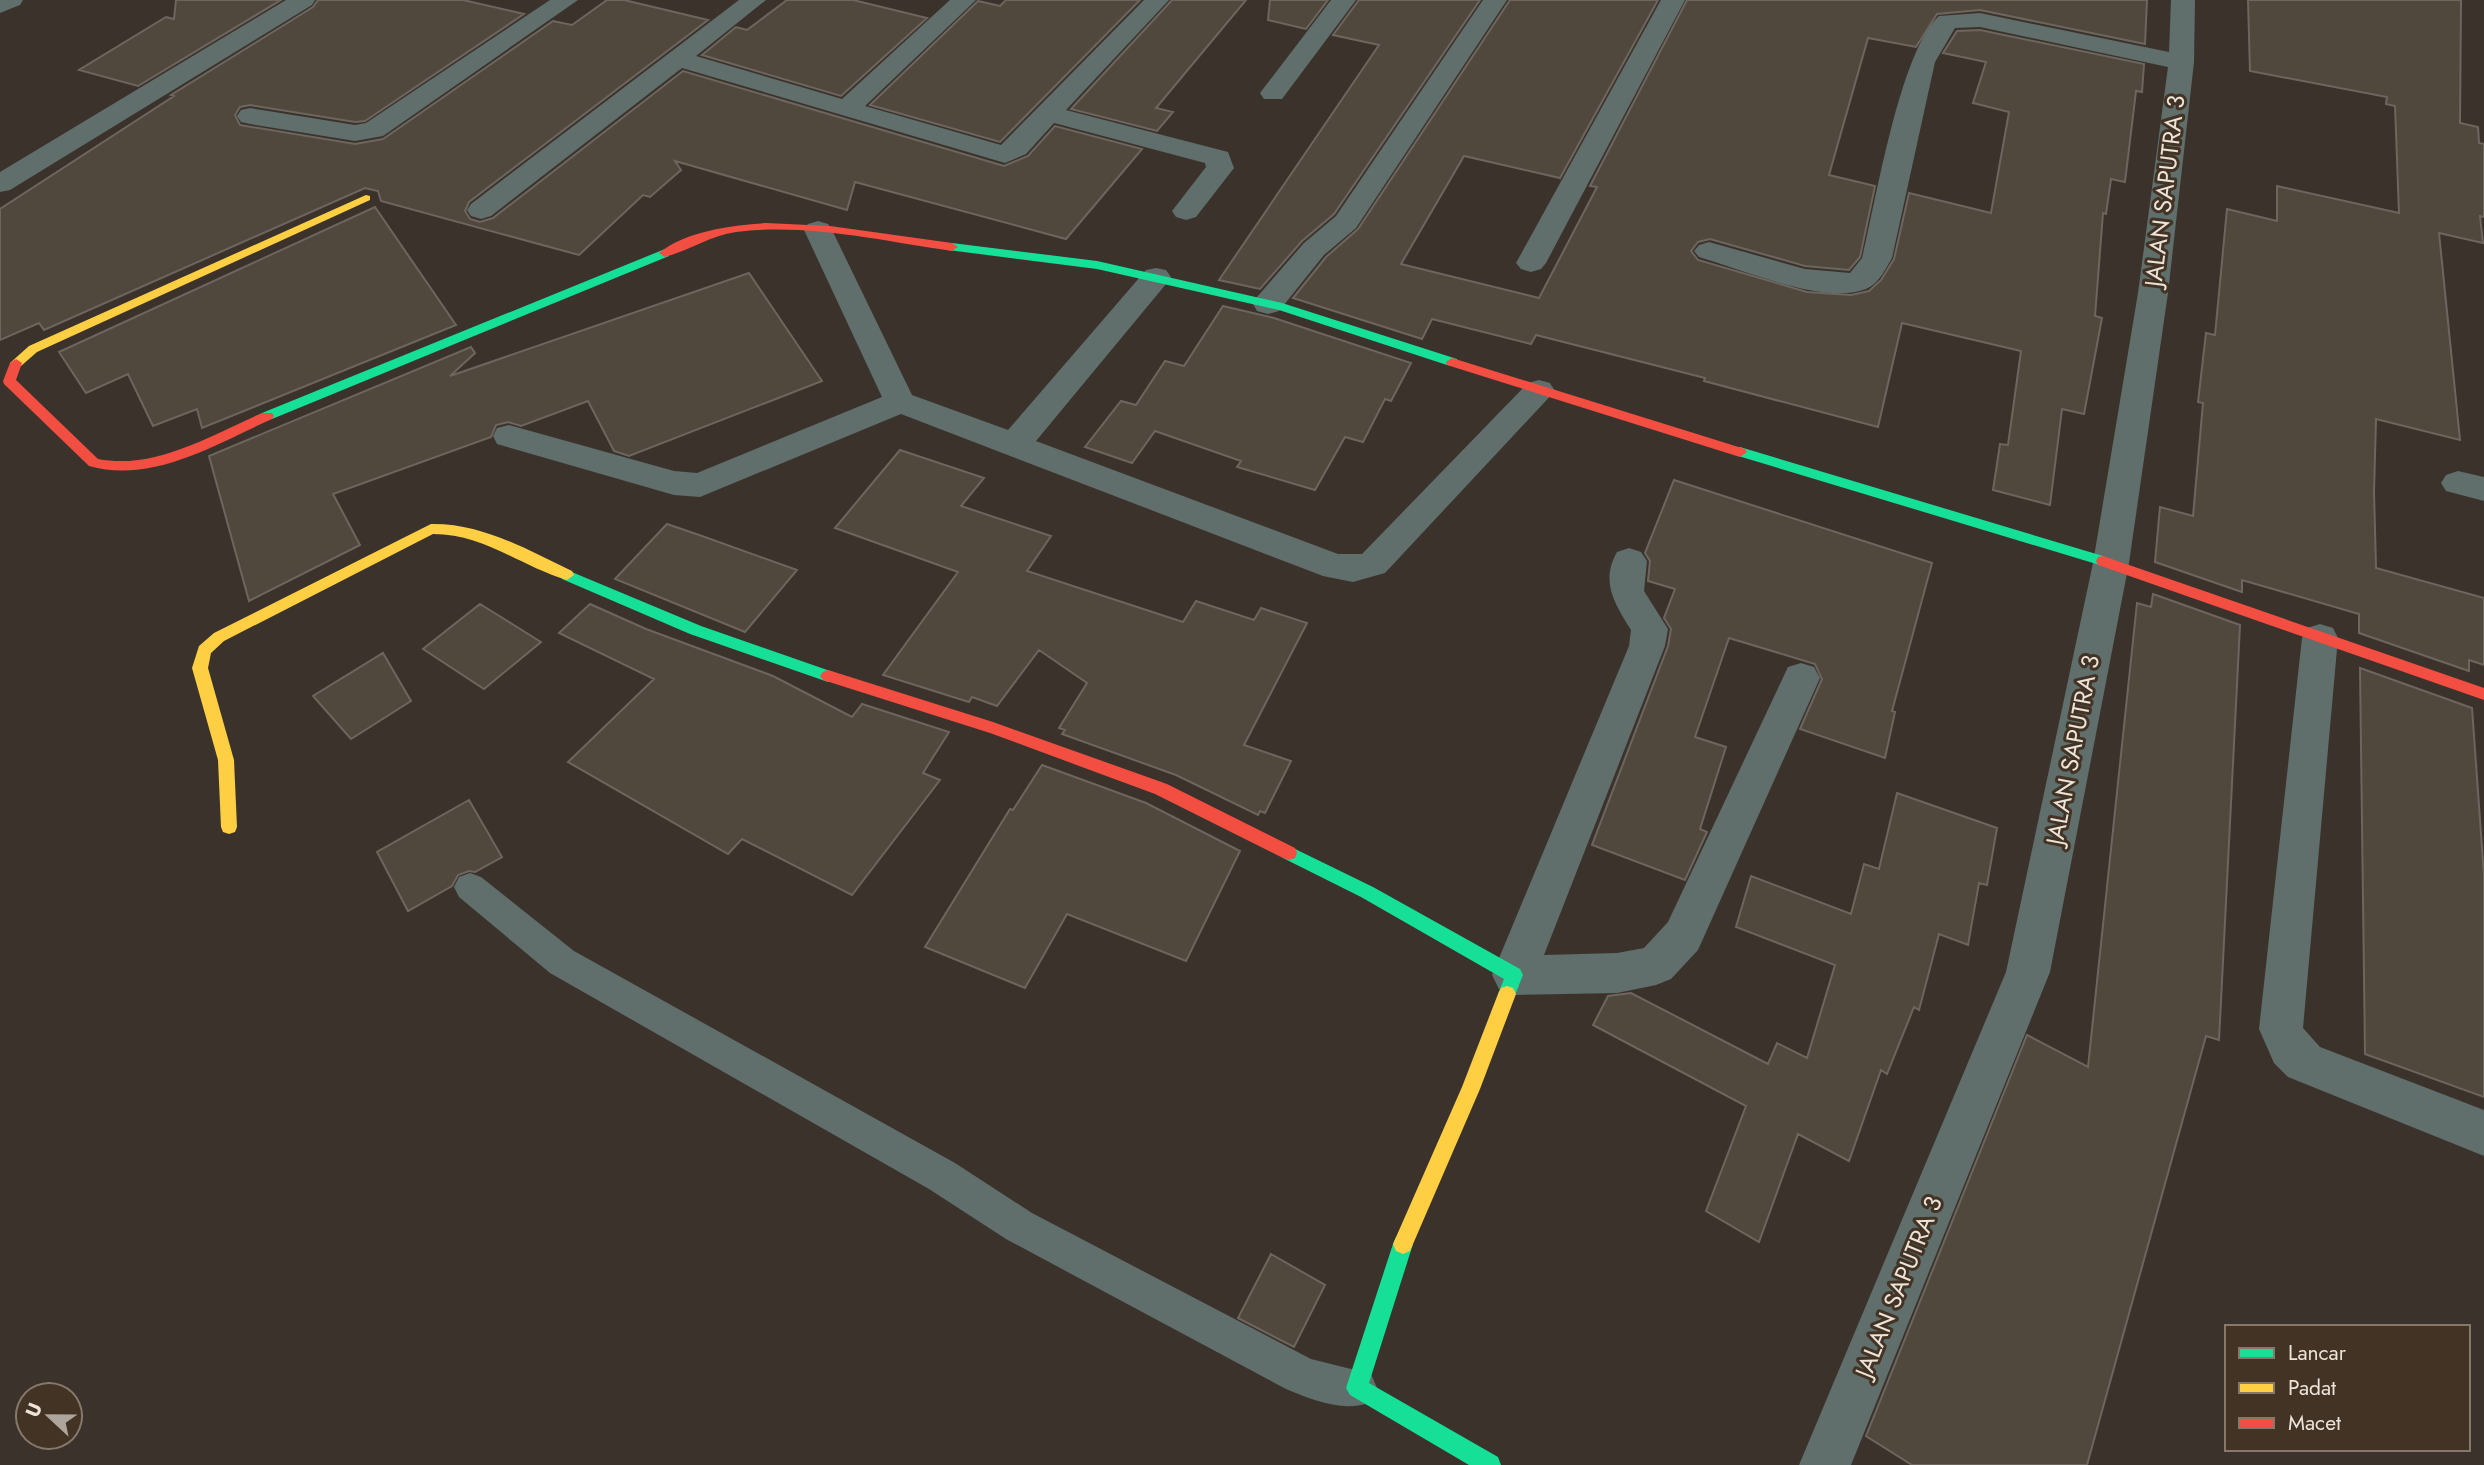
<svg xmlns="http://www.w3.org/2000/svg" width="2484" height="1465" font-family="Jost,sans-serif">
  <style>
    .building { fill: #50473d; stroke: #6d665f; stroke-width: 2 }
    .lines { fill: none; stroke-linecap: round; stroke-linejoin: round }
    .lane { fill: #606e6c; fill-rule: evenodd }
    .street { fill: #606e6c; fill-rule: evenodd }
    .fast { fill: #16e098; fill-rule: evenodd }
    .slow { fill: #ffcf43; fill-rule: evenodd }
    .jam { fill: #f24e42; fill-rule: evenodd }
    .labels { text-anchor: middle; stroke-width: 6; stroke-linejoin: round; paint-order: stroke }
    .street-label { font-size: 24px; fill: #ece3d9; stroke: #423324 }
  </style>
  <rect width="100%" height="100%" fill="#3b332b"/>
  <path class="building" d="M176,0H281L138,86L79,70L166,17L174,19Z
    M318,0H463L524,14L365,121L355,122L250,105L240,107L235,115L240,125L355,144L383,139L553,21L572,25L607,0H624L708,20L469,202L465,211L470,219L480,222L493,218L683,71L1004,166L1028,156L1055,126L1142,149L1066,239L855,182L847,210L675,161L681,170L650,197L643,195L579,255L381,201L378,191L365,188L44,330L39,323L0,340V209L174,96L171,95L313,7Z
    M787,0H853L927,18L841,96L702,55L736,27L747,30Z
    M1006,0H1140L1000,142L870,105L978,1L1000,6Z
    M1172,0H1246L1156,108L1173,112L1157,131L1071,109Z
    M1270,0H1328L1306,29L1268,20Z
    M1359,0H1480L1334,214L1302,241L1260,289L1219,280L1379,45L1333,35Z
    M1510,0H1658L1560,178L1464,156L1401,264L1539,298L1597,187L1590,186L1687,0H2147L2145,44L1980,10L1937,14L1916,47L1868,38L1829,175L1875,186L1860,257L1849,270L1805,266L1710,239L1698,242L1691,251L1698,260L1807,292L1851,295L1869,291L1881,280L1894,259L1909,193L1991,213L2009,112L1973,103L1986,62L1943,53L1957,31L1980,30L2144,64L2142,92L2136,91L2125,182L2111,179L2106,214L2103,213L2095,316L2102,318L2084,414L2062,409L2050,505L1993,490L2000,444L2008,445L2021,351L1902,323L1878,427L1704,381L1705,378L1536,335L1531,344L1432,319L1422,339L1293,298L1326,257L1358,229Z
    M2248,0H2461L2460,123L2478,127L2479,143L2484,144V217L2480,216L2483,243L2439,233L2460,440L2376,419L2374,492L2376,568L2484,598V665L2469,660V671L2359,633V614L2242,580V592L2155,562L2160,507L2193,516L2203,403L2198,402L2206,333L2215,335L2227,209L2277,221V186L2399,213L2395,106L2386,104L2387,97L2250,71Z
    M375,207L456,325L202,428L197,409L153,426L128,374L86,393L59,352Z
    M749,273L822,381L629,456L614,451L588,401L521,426L508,422L496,425L491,437L333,494L360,545L249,601L209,456L471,347L475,353L450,376Z
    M1223,306L1274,318L1411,363L1391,401L1385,399L1363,442L1345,437L1315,490L1237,467L1241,461L1155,431L1132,463L1085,447L1121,401L1136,405L1165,361L1184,366Z
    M900,450L984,478L961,506L1051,536L1027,571L1183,622L1196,601L1254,620L1261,608L1307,623L1244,745L1291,761L1265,813L1260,811L1258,815L1176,775L1062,734L1065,730L1059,728L1087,683L1039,650L997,706L972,697L969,702L883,675L958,572L835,528Z
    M1674,480L1932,563L1892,711L1895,712L1885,758L1800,729L1822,679L1815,664L1729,638L1695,737L1726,747L1700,829L1707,832L1685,880L1592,845L1668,646L1671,629L1664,618L1675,589L1648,581L1650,561L1645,553Z
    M667,524L702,536L797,570L745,632L615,579Z
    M2153,594L2240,625L2219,1040L2206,1036L2087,1465H1912L1866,1436L2027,1035L2088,1067L2137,603L2151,607Z
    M480,604L541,642L484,689L423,649Z
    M590,604L646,629L773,676L852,717L862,704L949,732L923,773L940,780L852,895L742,839L728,854L568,762L654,679L559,633Z
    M383,653L411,701L351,739L313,696Z
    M2360,668L2472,708L2484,876V1097L2365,1054Z
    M1042,765L1146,803L1240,851L1186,961L1067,914L1025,988L925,947L1010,809L1013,810Z
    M1897,793L1997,828L1987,885L1979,883L1968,945L1939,934L1919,1010L1914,1007L1887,1074L1881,1070L1849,1161L1798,1134L1759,1242L1706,1211L1746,1106L1593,1025L1608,996L1631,993L1768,1064L1777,1043L1807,1058L1835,965L1736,927L1751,876L1851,914L1864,864L1879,869Z
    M469,800L502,857L475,872L469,871L458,875L452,886L408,911L377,852Z
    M1271,1254L1325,1285L1294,1347L1238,1318Z"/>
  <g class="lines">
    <path class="lane" d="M470,873L481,877L574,951L955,1163L1032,1213L1311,1359L1371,1374L1377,1388L1371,1402C1344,1413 1312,1400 1286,1389L1006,1239L929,1189L550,973L459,897L454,887L459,877Z"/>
    <path class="street" d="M0,0H23L20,5L0,13Z
      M286,0H315L312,5L10,190L0,192V172Z
      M550,0H578L383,136L355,141L250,124L241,122L237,116L241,110L250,108L355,125L366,123Z
      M739,0H766L696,56L842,99L950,0H976L865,106L1001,145L1144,0H1169L1066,110L1228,152L1234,168L1196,217L1186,220L1176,217L1172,211L1206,167L1205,163L1054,123L1026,154L1005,163L682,68L491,216L481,219L471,216L467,210L471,204Z
      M1331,0H1356L1282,99H1264L1260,93Z
      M1483,0H1507L1356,228L1324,255L1279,311L1268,314L1257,311L1253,304L1257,297L1304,243L1336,216Z
      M1661,0H1685L1546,263L1541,269L1531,272L1521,269L1516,263Z
      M2171,0H2195L2194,62L2168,293L2129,563L2050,972L1851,1465H1799L2006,972L2093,563L2138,293L2168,67L1980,27L1955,28L1935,62L1892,258C1886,268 1880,282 1868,288C1828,307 1741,269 1699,257L1694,251L1699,245L1709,242L1805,269L1850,273L1862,258C1876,201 1900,51 1939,16L1980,13L2169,52Z
      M818,221L828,224L832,230L912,395L1008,430L1146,270L1156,268L1166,270L1171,277L1166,284L1036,441L1338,554H1362L1528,383L1539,380L1550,383L1555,391L1385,573L1353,582L1323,576L901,414L700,497L674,495L497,444L493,436L497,428L509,425L674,471L697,473L882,397L804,230L808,224Z
      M2458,471L2484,477V501L2446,491L2441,483L2446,475Z
      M1629,548L1641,552L1647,561L1644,591L1668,629L1665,646L1544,955L1617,953L1644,948L1668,922L1788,667L1801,663L1814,667L1820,678L1698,950L1671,979L1656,985L1617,993L1514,995L1499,989L1492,975L1629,646L1631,630C1615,604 1600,582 1617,552Z
      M2320,624L2333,628L2338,638L2303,1028L2320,1047L2484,1110V1156L2288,1077L2274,1063L2259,1029L2302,638L2307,628Z"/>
    <path class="fast" d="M952,243L1097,261L1282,303L1457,359L1458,362L1452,366L1447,365L1279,310L1097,269L948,250V244Z
      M665,249L669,250V256L272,419H262L260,416L262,413Z
      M1740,447L2103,556L2110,561L2103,566L1735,455L1733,452Z
      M567,570L701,626L833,672L836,676L833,680L828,682L690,634L562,579L560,575L562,571Z
      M1289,846L1373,887L1520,969L1523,975L1513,1000L1507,1002L1501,1000L1498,994L1504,979L1361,897L1283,858L1281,853L1283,848Z
      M1403,1234L1410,1237L1413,1244L1369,1383L1498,1457L1501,1465H1469L1350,1395L1346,1388L1393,1244L1396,1237Z"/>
    <path class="slow" d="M366,195L370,196V200L37,352L21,366H11L10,363L29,346Z
      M431,524C483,523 527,550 572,571L574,575L567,580C520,566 484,534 433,534L224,641L211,653L208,668L234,760L237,827L235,832L229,834L223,832L221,827L218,760L192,668L199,646L214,633Z
      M1507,986L1513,988L1516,994L1480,1089L1410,1251L1403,1254L1396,1251L1393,1244L1462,1087L1498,994L1501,988Z"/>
    <path class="jam" d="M766,223L830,226L952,243L958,247L952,251C882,241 807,223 736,232C710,236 690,250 665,257L659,253C685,231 733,225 766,223Z
      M1452,358L1745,449L1747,452L1740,457L1447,365L1446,362Z
      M16,359L22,363L16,380L98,459C156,470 211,435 262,413H272L274,416L272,419C216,444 152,484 89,466L4,384L3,381L10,363Z
      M2103,556L2484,688V700L2098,565L2096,561L2098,557Z
      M828,670L993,722L1167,784L1295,848L1297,853L1295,858L1289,860L1283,858L1155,794L990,733L823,680L820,676L823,672Z"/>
  </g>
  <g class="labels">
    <g class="street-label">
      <text transform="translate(2165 191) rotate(-83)" y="8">JALAN SAPUTRA 3</text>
      <text transform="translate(2073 750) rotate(-79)" y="8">JALAN SAPUTRA 3</text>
      <text transform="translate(1899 1287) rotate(-68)" y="8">JALAN SAPUTRA 3</text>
    </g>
  </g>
  <rect x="2225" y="1325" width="245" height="126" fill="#423324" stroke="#86796c" stroke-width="2"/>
  <rect x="2239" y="1348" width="35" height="10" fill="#16e098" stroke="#86796c" stroke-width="2"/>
  <text x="2288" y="1360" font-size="21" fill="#ece3d9">Lancar</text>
  <rect x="2239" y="1383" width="35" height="10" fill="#ffcf43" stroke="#86796c" stroke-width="2"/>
  <text x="2288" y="1395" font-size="21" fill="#ece3d9">Padat</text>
  <rect x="2239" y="1418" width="35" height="10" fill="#f24e42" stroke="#86796c" stroke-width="2"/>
  <text x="2288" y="1430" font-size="21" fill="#ece3d9">Macet</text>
  <g transform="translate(49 1416) rotate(292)"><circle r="33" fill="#423324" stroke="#86796c" stroke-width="2"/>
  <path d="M0-5L12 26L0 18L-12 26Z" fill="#aea59c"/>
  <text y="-10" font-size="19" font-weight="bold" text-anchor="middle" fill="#ece3d9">U</text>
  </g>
</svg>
